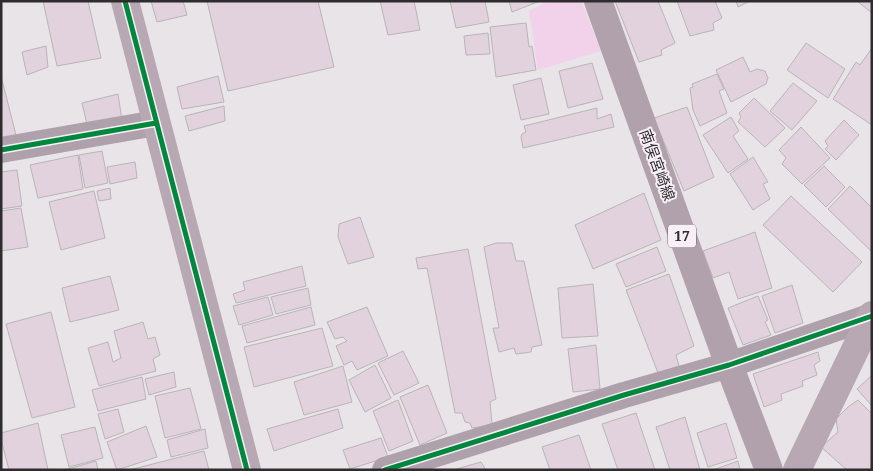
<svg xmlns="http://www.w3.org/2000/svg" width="873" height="471" font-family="'Noto Serif','Noto Sans JP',serif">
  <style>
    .green { fill: #f1d2ea }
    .building { fill: #e1d2de; stroke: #b9b5b7 }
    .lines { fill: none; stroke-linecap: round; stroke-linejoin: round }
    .street { stroke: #aea1ac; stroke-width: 26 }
    .secondary { stroke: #b7a8b4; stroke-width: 28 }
    .primary { stroke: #b0a1ac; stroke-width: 28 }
    .cycleway-casing { stroke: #f8f0f6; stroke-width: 8 }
    .cycleway { stroke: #00873e; stroke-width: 5 }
    .labels { text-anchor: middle; stroke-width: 4; stroke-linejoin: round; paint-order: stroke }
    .shield { fill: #f8f0f6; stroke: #6b676a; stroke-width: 1 }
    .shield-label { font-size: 14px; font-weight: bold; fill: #2f2c2e }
    .street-label { font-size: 15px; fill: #2f2c2e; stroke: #f8f0f6 }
  </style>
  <rect width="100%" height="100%" fill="#e9e4e7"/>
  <path class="green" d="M549,1H581L601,51L538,70L529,11Z"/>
  <path class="building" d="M43,1H88L101,58L57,66Z
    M151,1H183L187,15L157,22Z
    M207,1H318L334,67L228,91Z
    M380,1H414L420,30L388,35Z
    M450,1H485L489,22L456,28Z
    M509,1H540L512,12Z
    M615,1H658L675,43L661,50L662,55L639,62Z
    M677,1H715L722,18L713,23L714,30L690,36Z
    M736,1H750L738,7Z
    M857,1H872V13Z
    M526,23L529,47L532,46L536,70L496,77L490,27Z
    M488,33L490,54L466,55L464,36Z
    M806,43L845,69L828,98L787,70Z
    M46,46L48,67L27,75L22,52Z
    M872,48V125L833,99L856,62L860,65Z
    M743,57L750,72L757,69L765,71L768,78L766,84L731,102L716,70Z
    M592,63L603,99L568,108L559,71Z
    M717,74L724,89L719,91L727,113L700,126L693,110L690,88L693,87L692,84Z
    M1,76L18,143L1,147Z
    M218,76L224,102L182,109L177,87Z
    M541,78L549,114L521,120L513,85Z
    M793,83L817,101L792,130L770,111Z
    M118,94L123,127L89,133L82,103Z
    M754,98L785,128L765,147L738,122L741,117L739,113Z
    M224,106L225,121L189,131L185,116Z
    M687,107L714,177L684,191L654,118Z
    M597,108V119L611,114L614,127L523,148L521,137L522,134L526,132L524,126Z
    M731,117L739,131L733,136L748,159L728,173L703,135Z
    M844,120L859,135L836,160L825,149L828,146L825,141Z
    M801,127L830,158L802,184L782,164L786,158L779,150Z
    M102,151L108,183L85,188L79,155Z
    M78,155L83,189L38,198L30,165Z
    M753,157L768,182L763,184L770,199L753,210L730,174Z
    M135,162L137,178L110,184L107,167Z
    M824,166L845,187L826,207L804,185Z
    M17,170L22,206L1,209V172Z
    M850,186L872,208V252L828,209Z
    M110,188L111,199L99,201L97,191Z
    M94,191L105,238L61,250L49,202Z
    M644,193L661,240L593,269L575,225Z
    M791,196L862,262L833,292L763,225Z
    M21,208L28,247L1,251V211Z
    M360,217L374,257L348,264L338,237L339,224Z
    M755,232L772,288L738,299L729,272L713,278L703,251Z
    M496,243H512L516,261H524L542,345L532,347L531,352L516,354L514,348L499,352L493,328H499L484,247Z
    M657,247L666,271L626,287L616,264Z
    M468,249L496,399L490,402L492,425L472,428L470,423L465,422L462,413H455L427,268L418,269L416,258Z
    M302,266L306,286L236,303L233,294L245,290L243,282Z
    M669,274L694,346L676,355L679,366L658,373L626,290Z
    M110,276L119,310L70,322L62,288Z
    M593,284L598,336L562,338L558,288Z
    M792,285L803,323L775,333L762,296Z
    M308,288L311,305L276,314L271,297Z
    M758,296L768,320L765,322L771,335L743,345L728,308Z
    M268,297L273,315L239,325L233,306Z
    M311,307L315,325L247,343L242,326Z
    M367,307L388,356L357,370L352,361L344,365L336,346L347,341L343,337L335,339L327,322Z
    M51,312L75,407L32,418L6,324Z
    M143,322L148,339L155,337L160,355L153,359L156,371L99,386L88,348L108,342L113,362L121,358L114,331Z
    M322,328L333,366L254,387L244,347Z
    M596,345L600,389L573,392L568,349Z
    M403,351L419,383L394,395L378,363Z
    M818,352L820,361L814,365L817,375L802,381L803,386L781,394L782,400L764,407L753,374Z
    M375,365L391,398L365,412L349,380Z
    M343,366L352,402L304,415L294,382Z
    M174,372L176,387L149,395L145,379Z
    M872,375V406L857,389Z
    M142,377L146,399L98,411L92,390Z
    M428,385L447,433L420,445L400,397Z
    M190,388L201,429L165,438L155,396Z
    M398,400L413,441L389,451L373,411Z
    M858,400L872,414L871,470H847L821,447L838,432L836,419L848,407Z
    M118,409L124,432L105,439L98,414Z
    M338,409L343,428L274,451L267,429Z
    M636,413L655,470H618L602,424Z
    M685,417L700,470H670L656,427Z
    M38,423L48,470H9L1,439V433Z
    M726,423L737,458L708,467L697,433Z
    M146,426L157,457L117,470L107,442Z
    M95,427L103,458L69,467L61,435Z
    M205,429L208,448L171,457L167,440Z
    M579,435L591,470H550L542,447Z
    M381,438L388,457L350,469L343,450Z
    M204,451L209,470H129Z
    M96,461L98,470H64Z
    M738,461L740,470H713Z
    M481,462L486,470H453Z"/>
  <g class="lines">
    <path class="street" d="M1,150L156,123
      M385,470L624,395L729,365L872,316"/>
    <path class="secondary" d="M125,1L247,470
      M797,470L872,315"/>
    <path class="primary" d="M598,1L729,365L769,470"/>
    <g class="cycleway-casing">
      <path id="cycleway" d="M125,1L247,470
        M1,150L156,123
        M385,470L624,395L729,365L872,316"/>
    </g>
    <use href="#cycleway" class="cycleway"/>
  </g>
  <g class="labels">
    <rect class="shield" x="668" y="224.5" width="28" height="23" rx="4"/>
    <g class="shield-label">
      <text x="682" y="241">17</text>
    </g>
    <g class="street-label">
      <text transform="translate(657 165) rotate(70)" y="5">南俣宮崎線</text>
    </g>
  </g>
  <rect width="873" height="471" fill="none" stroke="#2f2c2e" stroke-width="5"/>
</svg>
